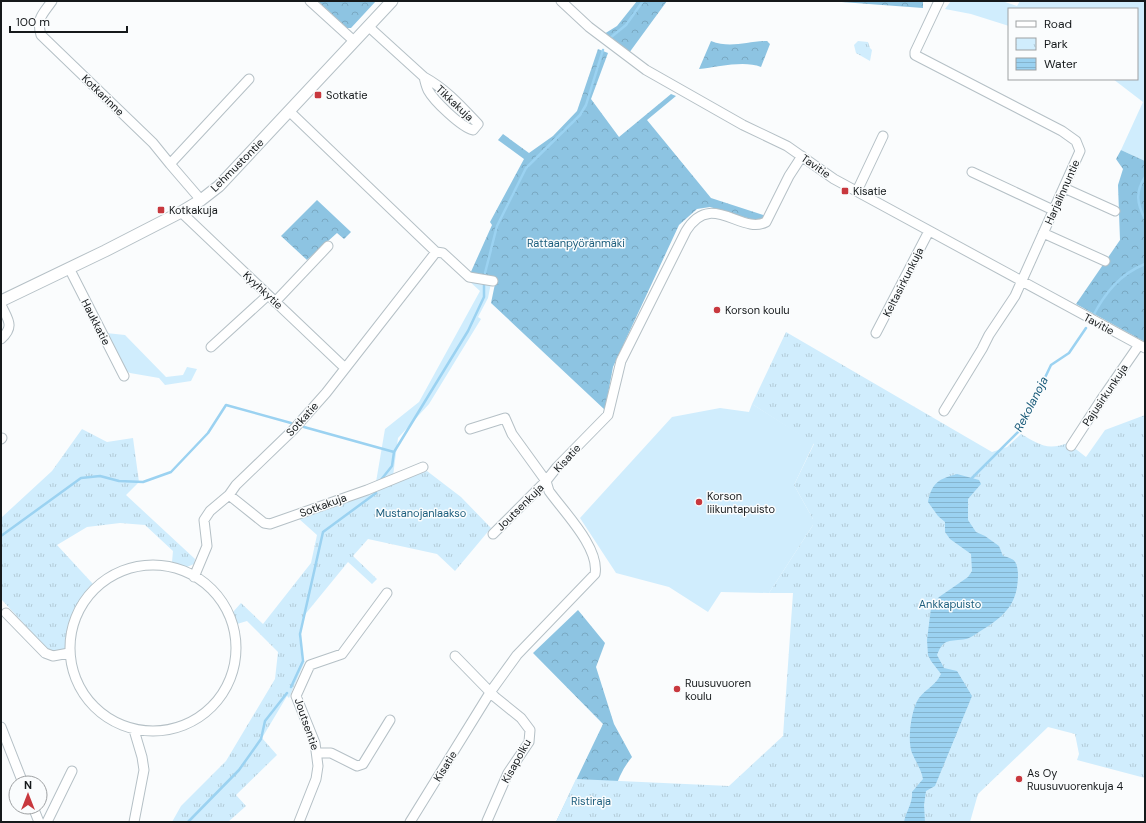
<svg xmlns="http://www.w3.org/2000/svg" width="1146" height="823" font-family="'DM Sans',sans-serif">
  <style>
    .grass { fill: #d0edfd }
    .forest { fill: url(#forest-crowns) }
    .park { fill: url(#park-tufts) }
    .water { fill: url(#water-rules) }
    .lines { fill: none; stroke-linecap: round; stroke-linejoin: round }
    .stream { stroke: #9bd2f1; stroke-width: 2.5 }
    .minor-casing { stroke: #b5c0c6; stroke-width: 11 }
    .major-casing { stroke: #b5c0c6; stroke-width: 13 }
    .minor { stroke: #fff; stroke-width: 9 }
    .major { stroke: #fff; stroke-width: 11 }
    .poi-dot { fill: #c8383e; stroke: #fafcfd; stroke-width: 1.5 }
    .labels { text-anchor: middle; stroke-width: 3; stroke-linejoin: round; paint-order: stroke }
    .street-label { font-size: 11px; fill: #15191b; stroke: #fafcfd }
    .poi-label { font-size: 11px; fill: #15191b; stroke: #fafcfd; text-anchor: start }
    .park-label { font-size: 11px; fill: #1d5e7d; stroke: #fafcfd }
    .water-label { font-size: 12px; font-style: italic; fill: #185a79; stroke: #fafcfd }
  </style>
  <defs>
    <pattern id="forest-crowns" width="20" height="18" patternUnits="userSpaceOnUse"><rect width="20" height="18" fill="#8dc4e2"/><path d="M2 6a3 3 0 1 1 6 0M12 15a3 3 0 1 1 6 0" fill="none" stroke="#79a8c1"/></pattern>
    <pattern id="park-tufts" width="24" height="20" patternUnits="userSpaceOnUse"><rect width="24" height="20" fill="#d0edfd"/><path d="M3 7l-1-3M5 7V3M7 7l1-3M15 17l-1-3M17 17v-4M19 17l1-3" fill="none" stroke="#b2cbd8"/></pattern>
    <pattern id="water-rules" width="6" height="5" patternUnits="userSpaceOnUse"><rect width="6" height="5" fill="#9bd2f1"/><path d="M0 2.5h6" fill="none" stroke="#85b4ce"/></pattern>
  </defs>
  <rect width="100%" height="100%" fill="#fafcfd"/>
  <path class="grass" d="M951,1H1002L1017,6L1020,1H1145V161L1121,150L1143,102L1113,79H1137V9H1009V26L971,14L945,9Z
    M468,280L491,283L488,298L478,317L481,319L429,404L398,438L393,476L376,482L385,429L419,402L480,291Z
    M106,333L125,335L166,377L183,375L187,367L197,369L191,381L165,385L159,378L130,373L125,370Z
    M752,404L814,443L794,485L813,519V525L769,593L721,592L708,612L669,587L616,573L580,518L672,417L720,408L749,412Z"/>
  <path class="forest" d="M318,1H376L351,28H347Z
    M637,1H667L629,53L604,34L617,26Z
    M828,1H923V8Z
    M711,41C731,49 747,41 767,41L770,44L761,67C744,60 718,67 699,69Z
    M598,49L608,53L591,99L619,137L671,94L676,96L647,120L711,198L766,216L760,220H754L710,207L697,209L679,225L613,367L605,410L491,303L496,279L470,274L492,225L490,222L524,159L498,140L503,134L529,153L553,136L577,111Z
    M1121,150L1145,161V342L1076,304L1120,240L1118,185L1123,169L1116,159Z
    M317,200L351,232L344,239L337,233L307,260L281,236Z
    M578,610L605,643L596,667L614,724L632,757C616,776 612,799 606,822H556L603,724L533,653Z"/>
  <path class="park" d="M858,41L868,42L870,48L872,50L870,61L856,53L854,45Z
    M786,332L992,452L1007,447L1021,434C1039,444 1046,451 1068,443L1086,457L1105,430L1145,415V778L1077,760L1079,754L1075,734L1048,727L978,794L970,822H556L576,779L729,786L783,736L793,593H769L813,525V519L794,485L814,444L752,404Z
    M82,429L107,442L133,438L139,482L126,495L195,559L194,564L187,567L172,562L173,551L145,525L120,523L87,527L57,545L93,584C76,604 67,625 67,651L48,650L2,600L1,518L52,471Z
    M427,471L461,497L491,528L455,571L437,554L368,539L353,556L377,579L372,584L348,562L303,617L299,634L302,662L305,661L289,698L287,696L262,738L277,755L236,795L246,806L228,822H172L181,806L226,761L275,679L278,652L247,621L237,624L233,612L241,603L263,624L311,563L317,535L298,518Z"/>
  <path class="water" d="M957,474L979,480L981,484L968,499V520L976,532L985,536L999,546L1003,556C1015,559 1017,561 1018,574C1018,603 1006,615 982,630C977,633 971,638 966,639C950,642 944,637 937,655L944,668L957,671L972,696L935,786L926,791L924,805L925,822H904C906,811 913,803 912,792L923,779C921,769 916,762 912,753C907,741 911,709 919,698C927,688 936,685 941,674L931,661L928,655L927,640L931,608L939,597L968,577L972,571L971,554L950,539L945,532V522L938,516L928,502C932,482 939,479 957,474Z"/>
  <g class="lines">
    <path class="stream" d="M610,38L626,25L643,1
      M1145,177C1135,192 1137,204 1145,219
      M484,277L497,226L526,168L580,115L586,105L603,50
      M1093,316C1105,293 1120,274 1145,264
      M304,427L394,452
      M972,478L1020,430L1051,365L1069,353L1086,328
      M380,481L392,466L394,452L468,331L484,297V282
      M1,536L81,478L100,476L119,481L143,482L171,472L208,433L226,405L291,423
      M291,687L303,661L300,634L323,532L376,493
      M188,822L239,770L261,739L265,721L287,693"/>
    <g class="minor-casing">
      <path id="minor" d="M52,1C43,14 36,18 41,35L153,143L170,164
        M310,1L354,41
        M561,1L589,27L646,70L743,125L787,146L834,179L1145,348
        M939,1L915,52V55L1062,131L1076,141L1080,151L1015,296L989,335L982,349L944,411
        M369,27L424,77C425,81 426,86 428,90C434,101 461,127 473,130L478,124C461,106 446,89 424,77
        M972,172L1053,210
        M1064,188L1115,211
        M857,191L883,136
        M201,200L170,164L249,79
        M181,212L345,368
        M1043,233L1105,261
        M436,252L443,253L469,277L493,281
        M69,268L124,376
        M275,302L328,246
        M1,305C8,320 15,326 1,339
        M876,333L929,231
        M211,347L267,296
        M470,429L505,418L512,434L546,481L493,534
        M1,439L2,438
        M1071,446L1101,400L1139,345
        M229,495L264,523L270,524L367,490L423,467
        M70 648a83 83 0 1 1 166 0a83 83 0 1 1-166 0Z
        M194,577L207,546L204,520L210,511L229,495L236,485L293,430L326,393L436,252L289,111
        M6,613L45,653L53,656L69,653
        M455,656L495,697L521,718L530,730L529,742L508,773L487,821
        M1,727L23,783
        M134,730L142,757L144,770L134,822
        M318,753H331L357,766L363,764L390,720
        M33,807L39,822
        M47,822L72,771
        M299,822L316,779L318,766L315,743L296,696L310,665L342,654L387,593
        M410,822L491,691L517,655L595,574C600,548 564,512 549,491L546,481L557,467L608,415L621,361L686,231C711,190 741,235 766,222L789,176L802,156"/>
    </g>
    <g class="major-casing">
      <path id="major" d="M1,301L105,251L181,212L201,200L219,186L392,1"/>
    </g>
    <use href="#minor" class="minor"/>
    <use href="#major" class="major"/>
  </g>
  <g class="poi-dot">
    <rect x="314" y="91" width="8" height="8" rx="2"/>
    <rect x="841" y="187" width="8" height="8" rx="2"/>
    <rect x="157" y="206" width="8" height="8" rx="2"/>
    <circle cx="717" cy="310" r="4"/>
    <circle cx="699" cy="502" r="4"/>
    <circle cx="677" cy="689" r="4"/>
    <circle cx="1019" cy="779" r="4"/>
  </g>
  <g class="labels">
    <g class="street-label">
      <text transform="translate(103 95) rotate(44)" y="4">Kotkarinne</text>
      <text transform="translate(455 103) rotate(43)" y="4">Tikkakuja</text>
      <text transform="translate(237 165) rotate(-45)" y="4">Lehmustontie</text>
      <text transform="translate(816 166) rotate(35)" y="4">Tavitie</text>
      <text transform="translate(1062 192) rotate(-66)" y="4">Harjalinnuntie</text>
      <text transform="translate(903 282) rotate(-63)" y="4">Keltasirkunkuja</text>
      <text transform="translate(263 290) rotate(43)" y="4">Kyyhkytie</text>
      <text transform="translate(96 322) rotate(63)" y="4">Haukkatie</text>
      <text transform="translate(1099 324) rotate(28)" y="4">Tavitie</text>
      <text transform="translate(1105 395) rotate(-56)" y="4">Pajusirkunkuja</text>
      <text transform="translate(302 419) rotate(-48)" y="4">Sotkatie</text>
      <text transform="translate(567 458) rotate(-47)" y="4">Kisatie</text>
      <text transform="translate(323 505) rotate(-20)" y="4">Sotkakuja</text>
      <text transform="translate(520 507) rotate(-45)" y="4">Joutsenkuja</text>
      <text transform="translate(307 724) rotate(71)" y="4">Joutsentie</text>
      <text transform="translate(516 761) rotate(-61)" y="4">Kisapolku</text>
      <text transform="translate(445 766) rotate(-58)" y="4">Kisatie</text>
    </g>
    <g class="poi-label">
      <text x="326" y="99">Sotkatie</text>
      <text x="853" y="195">Kisatie</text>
      <text x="169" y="214">Kotkakuja</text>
      <text x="725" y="314">Korson koulu</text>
      <text x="707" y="500">Korson<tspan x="707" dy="13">liikuntapuisto</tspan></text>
      <text x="685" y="687">Ruusuvuoren<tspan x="685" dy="13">koulu</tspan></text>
      <text x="1027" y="777">As Oy<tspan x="1027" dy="13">Ruusuvuorenkuja 4</tspan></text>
    </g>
    <g class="park-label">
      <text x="576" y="247">Rattaanpyöränmäki</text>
      <text x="421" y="517">Mustanojanlaakso</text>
      <text x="950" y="608">Ankkapuisto</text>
      <text x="591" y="805">Ristiraja</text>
    </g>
    <g class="water-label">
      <text transform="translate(1031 404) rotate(-63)" y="4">Rekolanoja</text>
    </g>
  </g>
  <rect width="1146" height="823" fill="none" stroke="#15191b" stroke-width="4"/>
  <rect x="1008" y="8" width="130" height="72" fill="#fafcfd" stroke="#9ea1a3"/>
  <rect x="1016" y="21" width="20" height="6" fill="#ffffff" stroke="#9ea1a3"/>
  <text x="1044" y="28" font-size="12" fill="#15191b">Road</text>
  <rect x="1016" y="38" width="20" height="12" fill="url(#park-tufts)" stroke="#9ea1a3"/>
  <text x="1044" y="48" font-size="12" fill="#15191b">Park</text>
  <rect x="1016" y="58" width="20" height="12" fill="url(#water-rules)" stroke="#9ea1a3"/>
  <text x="1044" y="68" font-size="12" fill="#15191b">Water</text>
  <g transform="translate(28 795)"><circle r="19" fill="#fafcfd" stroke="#9ea1a3"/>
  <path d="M0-3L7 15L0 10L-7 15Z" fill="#c8383e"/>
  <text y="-6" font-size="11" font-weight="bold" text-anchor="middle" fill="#15191b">N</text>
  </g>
  <path d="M10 26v6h117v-6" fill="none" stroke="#15191b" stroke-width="2"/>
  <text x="16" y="26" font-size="12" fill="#15191b" stroke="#fafcfd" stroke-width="3" paint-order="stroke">100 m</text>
</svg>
